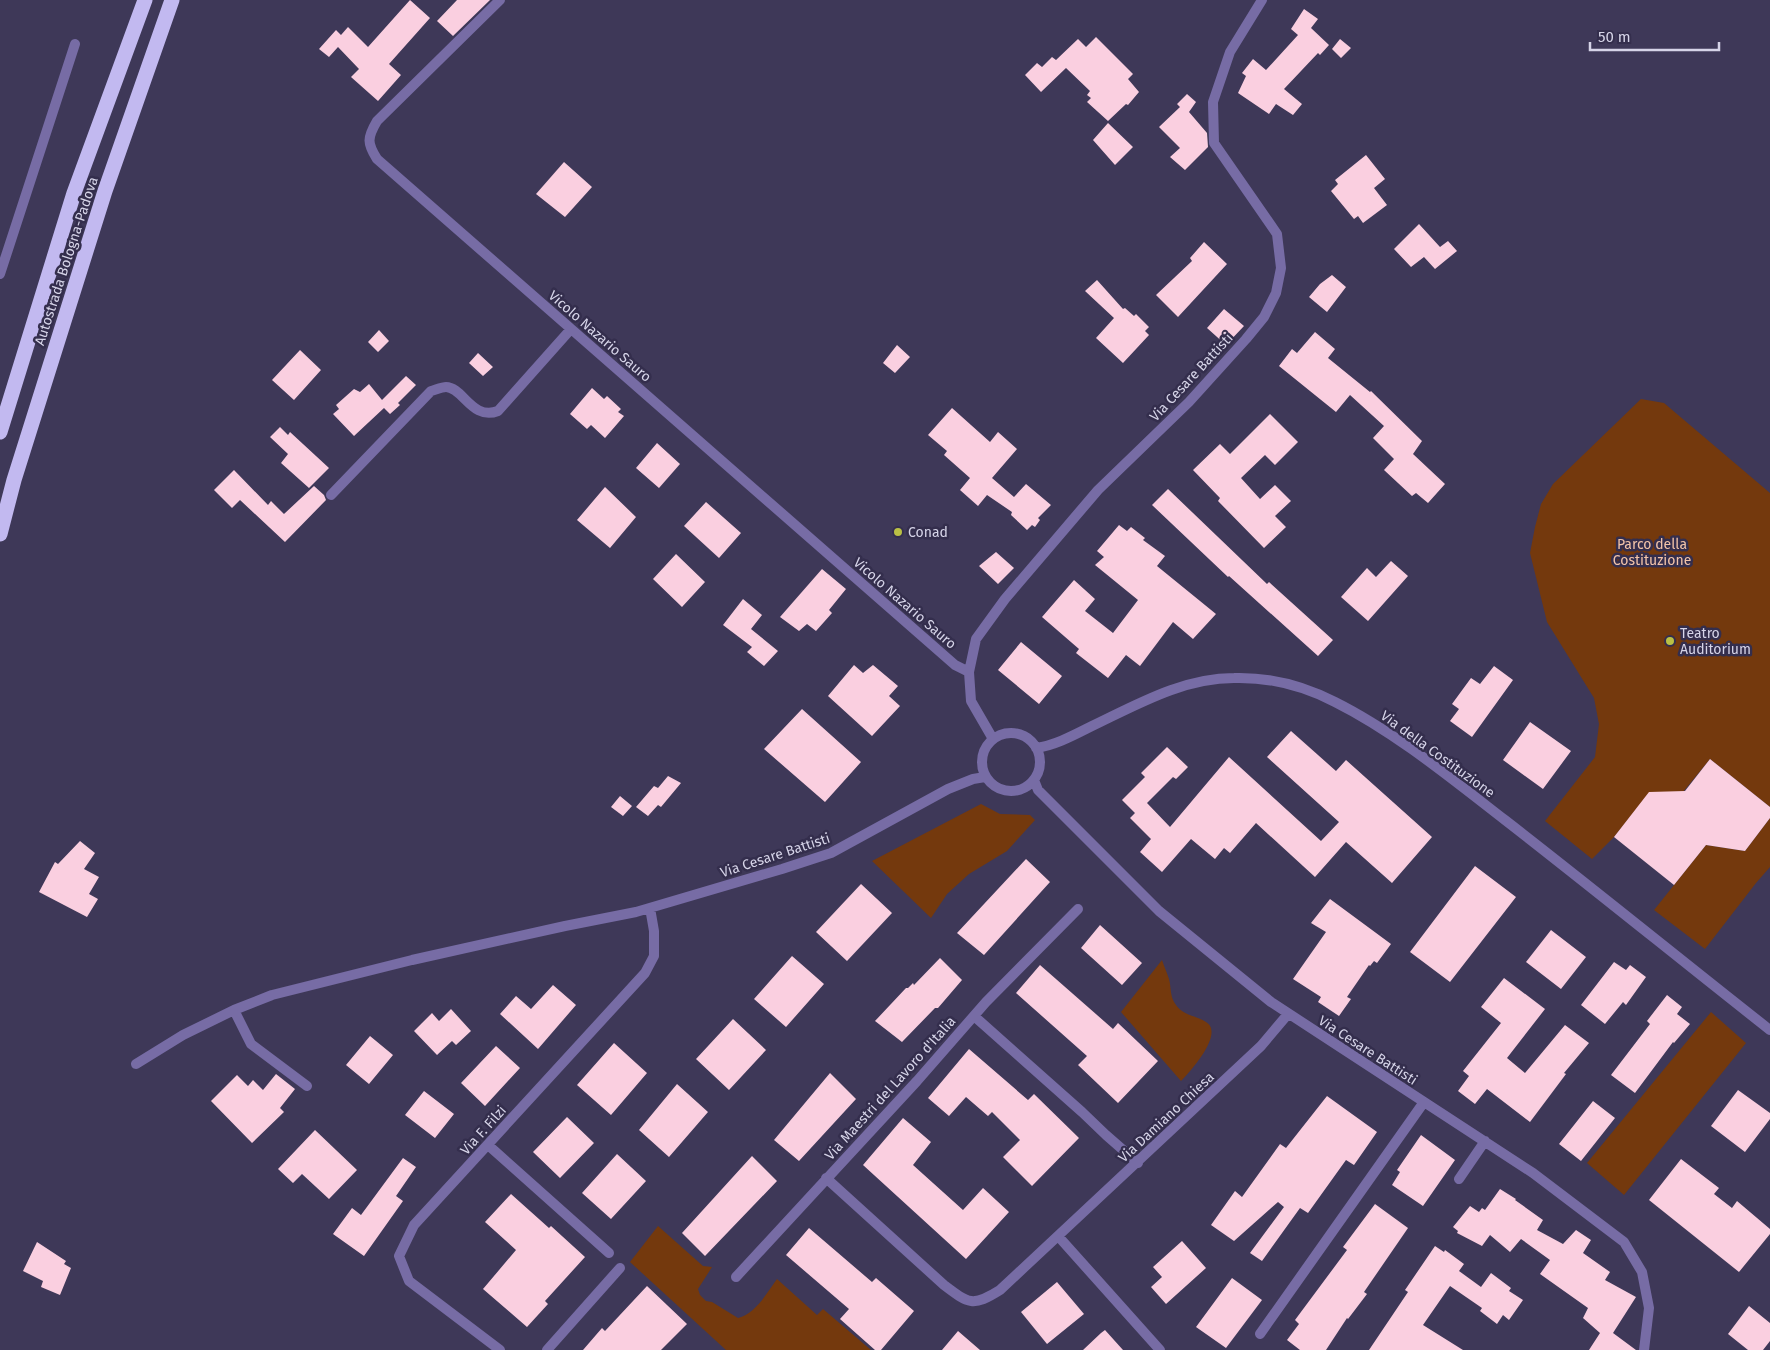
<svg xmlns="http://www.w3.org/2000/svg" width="1770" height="1350" font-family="'Fira Sans',sans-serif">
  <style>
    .green { fill: #74390d }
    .building { fill: #facfe0 }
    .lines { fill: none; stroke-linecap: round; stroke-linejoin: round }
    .street { stroke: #776ca5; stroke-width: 10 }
    .highway { stroke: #c2b9f0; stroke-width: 15 }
    .poi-dot { fill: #bac045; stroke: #342e4d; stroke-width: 2 }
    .labels { text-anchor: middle; stroke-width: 5; stroke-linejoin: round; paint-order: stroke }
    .street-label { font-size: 14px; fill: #d6d4e8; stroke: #342e4d }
    .poi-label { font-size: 14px; fill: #d6d4e8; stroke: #342e4d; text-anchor: start }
    .park-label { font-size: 14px; fill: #f3c4a9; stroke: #342e4d }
  </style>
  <rect width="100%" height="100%" fill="#3e3858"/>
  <path class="green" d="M1641,399L1664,403L1770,493V807L1710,759L1683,792L1649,793L1614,837L1592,859L1545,821L1595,757L1599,724L1594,698L1547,622L1530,553L1535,527L1541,504L1553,484Z
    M981,804L1000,814L1030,815L1035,820L1007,851L969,874L947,894L931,918L872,861Z
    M1770,818V867L1756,883L1705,949L1654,910L1706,845L1745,851Z
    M1162,960C1164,966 1167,973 1169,979C1171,986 1170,995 1174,1002C1183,1017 1194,1014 1206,1022C1225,1033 1190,1072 1181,1081L1121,1012Z
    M1711,1012L1746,1043L1624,1195L1587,1163Z
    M658,1226L703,1266L712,1267L698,1289L700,1295L706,1301L712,1302L738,1318C756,1313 766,1294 777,1279L817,1315L823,1309L871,1350H726L630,1262Z"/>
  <path class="building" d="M410,0L430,18L389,64L401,75L378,101L351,77L359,69L338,47L329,57L319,49L336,30L341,35L348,27L368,47Z
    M457,0H490L453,36L437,21Z
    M1304,9L1318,19L1311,28L1329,45L1320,55L1318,53L1284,89L1302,104L1293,115L1276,104L1269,114L1238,93L1246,76L1242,73L1253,59L1266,70L1298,35L1291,29Z
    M1096,37L1133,74L1128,79L1139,92L1128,105L1126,104L1108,121L1087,102L1091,98L1087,95L1090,91L1066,68L1041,92L1025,75L1037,63L1042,67L1052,57L1056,60L1078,39L1086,47Z
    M1340,39L1351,48L1341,58L1332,49Z
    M1187,94L1196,102L1189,112L1207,133L1208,147L1185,170L1170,157L1180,148L1159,127L1180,107L1177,104Z
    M1108,123L1133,147L1115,165L1093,140Z
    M1366,155L1385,179L1374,188L1387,205L1363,223L1358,216L1354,219L1331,191L1338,184L1335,180Z
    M564,162L592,187L565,217L536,194Z
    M1419,224L1440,247L1448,241L1457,251L1435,269L1424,257L1411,267L1394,249Z
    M1204,242L1227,264L1178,317L1156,295L1192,261L1190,258Z
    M1332,275L1346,287L1327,312L1309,297L1320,284Z
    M1097,280L1123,309L1125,308L1134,316L1136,314L1149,327L1145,331L1149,335L1123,363L1096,338L1114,318L1085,291Z
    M1224,309L1244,326L1226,345L1207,328Z
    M379,330L389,341L378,352L368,342Z
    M1315,332L1335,349L1328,358L1370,392L1371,391L1422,441L1413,454L1445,484L1428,503L1416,493L1412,496L1384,470L1394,459L1373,438L1384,426L1350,395L1336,412L1279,366L1292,349L1297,353Z
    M897,345L910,357L895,373L883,363Z
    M300,350L321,370L294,400L272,380Z
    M478,353L493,367L483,376L469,363Z
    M406,376L416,385L398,403L400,405L390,414L384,408L354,436L333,414L339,409L336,405L354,389L360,392L369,384L382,400Z
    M592,388L604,399L607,396L621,409L618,412L624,416L605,438L591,425L587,429L570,414Z
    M952,408L990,442L998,432L1017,449L992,478L1014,497L1026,484L1051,505L1038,518L1040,520L1035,527L1032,525L1027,530L1011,515L1012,512L987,495L978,506L960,490L970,478L944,455L947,451L928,435Z
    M1270,414L1298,442L1275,465L1265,455L1241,478L1260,499L1275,485L1291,501L1275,516L1286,527L1264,548L1218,501L1220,498L1193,470L1220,444L1230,454Z
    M280,427L288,435L290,432L329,468L309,488L281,463L288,454L270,437Z
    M657,443L680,464L659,488L636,468Z
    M234,470L268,505L271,501L284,514L314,486L324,495L326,500L285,542L240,500L232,508L214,490Z
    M605,487L636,517L610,548L577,520Z
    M1168,489L1267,584L1269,582L1333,640L1318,656L1229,576L1228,577L1152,505Z
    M706,502L741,533L719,558L684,526Z
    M1119,525L1127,531L1131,527L1145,538L1143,540L1165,556L1157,566L1216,614L1193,639L1173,622L1140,666L1126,655L1108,678L1076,653L1079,649L1042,617L1074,580L1095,599L1085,611L1113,633L1138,600L1095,565L1104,557L1097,551Z
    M996,552L1014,568L998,584L979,566Z
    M676,554L705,582L682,607L653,579Z
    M1391,561L1408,576L1368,621L1341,597L1367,568L1376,577Z
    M822,569L846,589L829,610L832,613L816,631L807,624L799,631L780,617Z
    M743,599L762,615L751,629L778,651L764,666L747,652L752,647L723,625Z
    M1021,642L1062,676L1039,704L998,670Z
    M854,665L863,673L873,665L898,686L889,696L900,706L872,736L828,696Z
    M1494,666L1513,680L1472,737L1450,721L1459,709L1452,704L1471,678L1480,684Z
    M802,709L861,762L825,802L764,749Z
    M1530,722L1571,751L1543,789L1503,760Z
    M1291,731L1336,771L1346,760L1432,837L1392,883L1346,842L1315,877L1256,823L1230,853L1224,848L1215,859L1191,839L1162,872L1140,852L1151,839L1130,818L1135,813L1122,800L1145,777L1141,773L1167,747L1188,767L1176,779L1173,777L1147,803L1170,827L1229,757L1321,841L1339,822L1267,757Z
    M1710,759L1770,807V818L1745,851L1706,845L1674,885L1614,837L1649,792L1685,791Z
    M668,776L681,783L661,807L658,805L648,816L636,807L654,786L658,788Z
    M620,796L632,806L623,816L611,807Z
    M80,841L95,853L84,869L99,877L89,894L98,899L87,917L39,892L55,862L58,864Z
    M1026,859L1050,882L984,955L957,933Z
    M1475,866L1516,897L1450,982L1410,952Z
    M861,884L892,913L847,961L816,932Z
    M1330,899L1391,944L1377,963L1374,961L1370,966L1369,965L1347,997L1351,999L1339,1016L1318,1002L1321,997L1293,979L1326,932L1311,923Z
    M1100,925L1142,963L1122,985L1081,948Z
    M1551,930L1586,957L1561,989L1526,962Z
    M792,956L824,984L786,1027L754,999Z
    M940,958L962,980L938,1008H935L902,1042L875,1021L906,988H908L913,983L914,985Z
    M1614,962L1626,970L1630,965L1646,977L1626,1005L1623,1002L1605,1024L1581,1005Z
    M1040,965L1113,1029L1118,1023L1158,1061L1118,1103L1078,1065L1087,1056L1016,993Z
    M1504,978L1545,1009L1507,1058L1525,1073L1565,1025L1589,1043L1564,1073L1566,1074L1530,1122L1487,1089L1475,1104L1458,1091L1469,1076L1463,1071L1501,1023L1481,1007Z
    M553,985L576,1005L538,1049L500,1014L516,996L531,1009Z
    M1667,995L1682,1007L1677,1014L1690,1024L1674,1043L1673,1042L1635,1093L1611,1075L1650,1024L1647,1021Z
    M451,1009L471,1031L456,1045L452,1041L437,1055L414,1031L432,1013L439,1021Z
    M733,1019L766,1050L729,1090L696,1059Z
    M370,1036L393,1055L369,1084L346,1065Z
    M614,1043L647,1073L611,1115L577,1085Z
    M496,1046L520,1068L485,1106L461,1083Z
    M969,1049L1028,1100L1034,1094L1079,1138L1032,1186L1003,1157L1020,1140L992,1112L988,1116L966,1097L949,1116L928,1098Z
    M830,1073L856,1099L799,1161L774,1140Z
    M276,1074L295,1089L280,1108L284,1112L252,1143L211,1101L237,1075L248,1086L253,1080L263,1090Z
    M677,1084L708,1112L669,1157L639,1130Z
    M1738,1090L1770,1113V1119L1745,1152L1711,1126Z
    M424,1091L454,1114L435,1138L405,1115Z
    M1327,1096L1377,1132L1354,1165L1346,1160L1308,1213L1300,1208L1262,1261L1250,1253L1284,1207L1278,1202L1234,1241L1211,1225L1235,1191L1242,1197L1280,1144L1286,1148Z
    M1593,1101L1615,1118L1581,1161L1559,1144Z
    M567,1117L594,1143L560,1178L533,1152Z
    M903,1118L931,1142L913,1165L963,1210L983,1188L1009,1212L966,1259L863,1165Z
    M315,1130L357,1170L329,1199L302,1174L293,1183L278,1169Z
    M1421,1135L1455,1160L1423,1206L1392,1185L1400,1172L1397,1170Z
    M617,1154L646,1181L611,1219L582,1193Z
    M752,1156L777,1181L705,1256L682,1233Z
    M403,1158L416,1167L396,1196L403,1201L364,1256L333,1234L352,1208L361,1215Z
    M1681,1159L1719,1188L1714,1194L1732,1208L1737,1201L1770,1229V1234L1739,1272L1649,1200Z
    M1500,1189L1516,1199L1515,1200L1543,1220L1537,1230L1563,1244L1576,1230L1591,1240L1583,1253L1610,1272L1605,1280L1636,1297L1613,1333L1636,1350H1589L1600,1333L1583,1318L1588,1308L1540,1274L1550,1260L1521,1239L1510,1252L1490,1235L1482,1246L1457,1233L1458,1231L1453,1227L1470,1206L1479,1212L1482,1208L1485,1210Z
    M511,1194L549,1228L551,1226L585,1257L545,1301L548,1304L527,1327L483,1289L516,1250L485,1222Z
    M1375,1204L1408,1228L1364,1292L1367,1294L1348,1319L1347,1318L1326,1350H1300L1287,1340L1299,1324L1295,1320L1347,1250L1343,1247Z
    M809,1228L872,1282L876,1278L914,1311L881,1350H875L840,1319L849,1309L786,1255Z
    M1182,1241L1206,1268L1166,1304L1151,1287L1162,1277L1153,1267Z
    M37,1242L66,1261L64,1264L71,1268L60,1295L41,1287L43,1281L23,1271Z
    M1435,1246L1444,1252L1445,1250L1464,1264L1459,1271L1481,1287L1491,1273L1511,1288L1509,1291L1523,1300L1509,1320L1503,1315L1497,1324L1480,1311L1482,1308L1450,1286L1423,1325L1463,1350H1369L1408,1292L1405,1290Z
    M1232,1278L1262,1300L1226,1348L1196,1327Z
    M1057,1282L1084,1314L1047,1344L1021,1312Z
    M647,1286L687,1324L661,1350H583L602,1328L605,1331Z
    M1749,1306L1770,1323V1341L1763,1350H1748L1728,1334Z
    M1105,1330L1123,1350H1083L1101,1333Z
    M958,1331L980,1350H942Z"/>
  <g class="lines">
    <path class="street" d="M500,0L377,121C367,138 367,143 377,159L955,665L969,672
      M0,274L75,44
      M331,495L431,391C435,390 442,387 446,387C463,387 472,421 498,411L571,329
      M982 762a29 29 0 1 1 58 0a29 29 0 1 1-58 0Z
      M993,739L971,701L969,672L976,639L1005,599L1098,490L1189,402L1246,339L1264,317L1276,293L1281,268L1277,234L1214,143L1213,102L1230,52L1262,0
      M1036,748C1056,745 1074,735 1092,726C1138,704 1183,678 1234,678C1269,677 1304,686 1335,702C1395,732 1452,779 1505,820C1594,889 1681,960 1770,1030
      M1034,780L1038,790L1159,911L1271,1002L1533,1173L1624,1242L1642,1272L1649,1308L1644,1350
      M234,1010L251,1044L307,1086
      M974,1016L1082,1112L1106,1135L1138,1163
      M136,1064L183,1035L234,1010L272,995L412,960L565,926L636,912L782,869L831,853L948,789L973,779L985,777
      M488,1145L609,1253
      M826,1178L944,1285C969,1304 973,1307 1000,1290L1261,1046L1288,1014
      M1459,1179L1485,1141
      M1058,1236L1160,1350
      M736,1277L917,1081L986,1002L1078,909
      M1260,1334L1424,1102
      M500,1350L409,1281L399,1256L414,1225L645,973L654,956V931L650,908
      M547,1350L620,1268"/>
    <path class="highway" d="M0,432L74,193L145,0
      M0,534L14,480L105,191L172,0"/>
  </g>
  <g class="poi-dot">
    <circle cx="898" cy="532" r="5"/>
    <circle cx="1670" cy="641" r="5"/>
  </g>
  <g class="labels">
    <g class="street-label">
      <text transform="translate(66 261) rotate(-72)" y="5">Autostrada Bologna-Padova</text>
      <text transform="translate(600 336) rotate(41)" y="5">Vicolo Nazario Sauro</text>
      <text transform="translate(1191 377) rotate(-47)" y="5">Via Cesare Battisti</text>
      <text transform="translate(905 603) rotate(41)" y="5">Vicolo Nazario Sauro</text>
      <text transform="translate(1438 754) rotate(36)" y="5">Via della Costituzione</text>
      <text transform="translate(775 855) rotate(-18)" y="5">Via Cesare Battisti</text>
      <text transform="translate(1368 1050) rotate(33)" y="5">Via Cesare Battisti</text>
      <text transform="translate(890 1088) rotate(-48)" y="5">Via Maestri del Lavoro d'Italia</text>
      <text transform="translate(1166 1117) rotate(-43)" y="5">Via Damiano Chiesa</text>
      <text transform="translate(483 1130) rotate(-48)" y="5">Via F. Filzi</text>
    </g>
    <g class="poi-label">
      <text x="908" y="537">Conad</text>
      <text x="1680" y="638">Teatro<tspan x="1680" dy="16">Auditorium</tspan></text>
    </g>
    <g class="park-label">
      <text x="1652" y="549">Parco della<tspan x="1652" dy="16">Costituzione</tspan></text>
    </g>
  </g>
  <path d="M1590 42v8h129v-8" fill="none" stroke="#d6d4e8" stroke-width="2.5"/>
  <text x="1598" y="42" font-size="15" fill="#d6d4e8" stroke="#342e4d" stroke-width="4" paint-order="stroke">50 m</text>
</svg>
